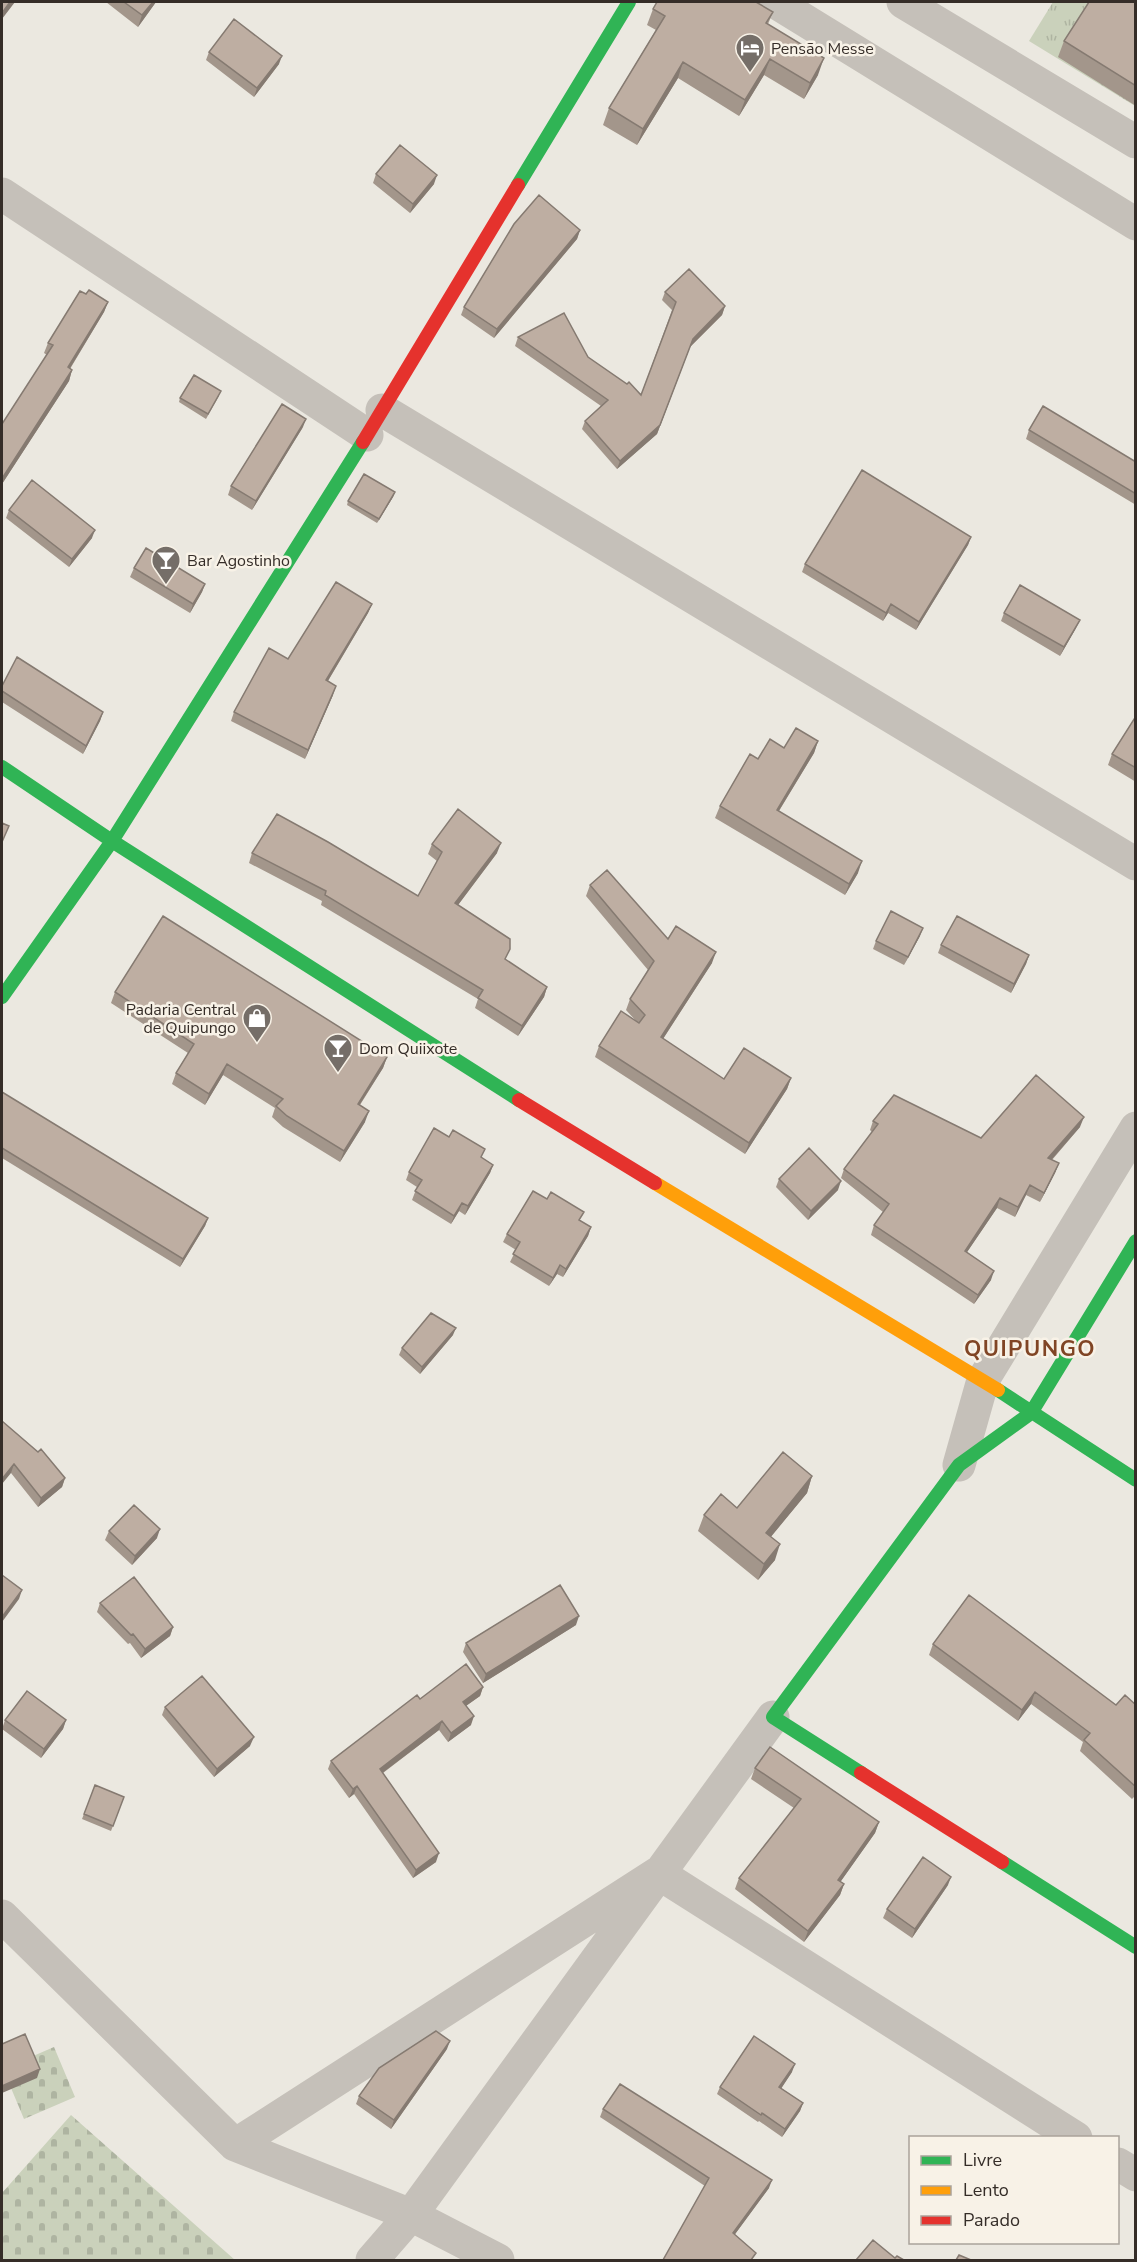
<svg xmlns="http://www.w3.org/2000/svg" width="1137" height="2262" font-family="'Nunito Sans',sans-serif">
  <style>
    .grass { fill: url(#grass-tufts) }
    .cemetery { fill: url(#cemetery-stones) }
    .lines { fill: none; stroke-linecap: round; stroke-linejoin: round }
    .street { stroke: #c5c0b9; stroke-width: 33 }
    .fast { stroke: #30b455; stroke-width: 14 }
    .slow { stroke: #ff9f0a; stroke-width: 14 }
    .jam { stroke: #e5322d; stroke-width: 14 }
    .wall { fill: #a3968b }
    .shaded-wall { fill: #857a71 }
    .building { fill: #beaea2; stroke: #857a71; stroke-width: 1.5 }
    .labels { text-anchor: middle; stroke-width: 5; stroke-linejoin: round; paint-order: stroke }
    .poi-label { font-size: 16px; fill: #352d28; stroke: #f8f2e7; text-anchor: start }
    .district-label { font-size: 22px; font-weight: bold; letter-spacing: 1.5px; fill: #804525; stroke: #f8f2e7 }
  </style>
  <defs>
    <pattern id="grass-tufts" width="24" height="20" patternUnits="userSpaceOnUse" patternTransform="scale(1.5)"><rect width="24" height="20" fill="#cad1bb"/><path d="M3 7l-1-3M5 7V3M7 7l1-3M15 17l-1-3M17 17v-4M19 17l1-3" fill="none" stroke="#aeb4a1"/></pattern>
    <pattern id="cemetery-stones" width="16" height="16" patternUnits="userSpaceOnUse" patternTransform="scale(1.5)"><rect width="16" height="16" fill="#cad1bb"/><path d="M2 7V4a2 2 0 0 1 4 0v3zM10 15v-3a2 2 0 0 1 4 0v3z" fill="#aeb4a1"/></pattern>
  </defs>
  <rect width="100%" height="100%" fill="#ebe8e0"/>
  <path class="grass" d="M1053,2H1135V106L1029,41Z"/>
  <path class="cemetery" d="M54,2047L75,2097L24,2119L3,2069Z
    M71,2115L235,2260H2V2193Z"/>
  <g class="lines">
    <path class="street" d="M775,2L1136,224
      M903,2L1136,142
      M2,194L367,435
      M382,410L1136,864
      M959,1465L983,1380L1136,1128
      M2,1916L235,2145L411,2215L498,2260
      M235,2145L658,1873L1076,2138
      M1118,2164L1136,2175
      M372,2260L411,2215L773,1717"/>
    <path class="fast" d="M518,185L629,2
      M2,767L112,841L519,1100
      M2,997L112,841L363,442
      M998,1390L1136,1480
      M861,1773L773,1717L959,1465L1031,1413L1136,1241
      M1002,1862L1136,1947"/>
    <path class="slow" d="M655,1183L998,1390"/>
    <path class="jam" d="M363,442L518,185
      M519,1100L655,1183
      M861,1773L1002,1862"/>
  </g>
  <path class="wall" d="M106,2H156L138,27Z
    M1136,2V106L1058,57L1064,41Z
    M653,9L773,12L768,24L818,75L804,99L764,75L739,116L678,78L637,145L603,125L609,108L656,30L647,25Z
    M209,52L279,64L254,97L206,60Z
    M376,174L434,184L410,213L373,183Z
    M580,230L577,239L494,338L461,315L464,307Z
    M665,292L725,306L722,315L690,347L657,434L617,469L582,429L585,421L601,406L515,346L518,337L588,357L641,395L672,310L662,300Z
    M86,294L108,302L104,312L70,369L72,370L69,381L2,484V424L47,355L44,353L48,343Z
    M219,396L206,419L179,402L180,398Z
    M303,427L252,510L228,495L231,486Z
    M1029,430L1136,462V505L1026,439Z
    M395,492L393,497L377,523L347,505L348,501Z
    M9,510L92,538L69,567L6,518Z
    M971,537L968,545L916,630L888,613L883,621L802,572L805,564Z
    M134,568L205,584L202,592L190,613L130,577Z
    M372,604L368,613L328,681L333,695L305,759L231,721L234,712L288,659Z
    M1004,613L1076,628L1060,656L1001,621Z
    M2,686L103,712L100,721L83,754L2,702Z
    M1136,716V782L1108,765L1112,754Z
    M818,741L814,753L779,811L858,873L845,895L715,818L720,806L758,759L784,748Z
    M432,844L497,853L458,905L506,960L547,987L544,997L518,1036L475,1008L478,999L321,905L322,901L249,863L252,853L418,896L437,861L428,854Z
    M590,885L668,939L712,963L663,1039L724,1079L791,1078L787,1089L745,1154L595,1057L599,1046L637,1022L626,1010L630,999L648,970L586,896Z
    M920,936L904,965L873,949L876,941Z
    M941,945L1029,955L1026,964L1011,993L938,953Z
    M115,992L387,1057L383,1068L360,1105L365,1122L340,1162L283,1127L272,1117L275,1108L223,1075L205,1105L172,1084L176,1073L188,1053L111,1003Z
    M2,1093L208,1218L205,1226L180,1267L2,1158Z
    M873,1121L981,1138L1080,1127L1052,1160L1059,1163L1055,1173L1040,1202L1026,1195L1015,1217L997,1208L967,1252L991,1280L974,1304L871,1235L874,1225L883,1212L841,1178L844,1169L872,1132L870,1130Z
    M482,1158L493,1165L490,1173L465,1215L459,1211L451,1224L412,1200L417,1187L406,1180L409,1172Z
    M779,1179L838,1190L808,1220L776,1187Z
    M580,1221L591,1227L588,1236L563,1277L557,1274L549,1286L510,1262L516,1250L503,1242L507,1234Z
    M453,1335L420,1374L399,1355L402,1348Z
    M2,1421L65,1478L62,1487L38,1507L11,1473Z
    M812,1476L807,1493L771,1536L775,1560L758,1580L698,1531L704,1515L737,1508Z
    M109,1531L157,1538L132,1565L105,1540Z
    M100,1603L173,1627L170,1636L141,1658L130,1643L128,1644L97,1612Z
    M576,1625L483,1683L463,1652L466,1643Z
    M933,1644L1116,1705H1136V1795L1132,1799L1080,1751L1083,1742L1031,1704L1018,1721L929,1655Z
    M483,1687L480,1696L466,1706L471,1725L448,1742L439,1730L383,1773L436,1862L413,1878L354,1794L349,1798L328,1769L331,1761L420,1699Z
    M165,1707L250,1746L214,1777L162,1715Z
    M5,1720H66L63,1729L41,1758L2,1729Z
    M755,1768L879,1822L875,1833L840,1882L844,1884L840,1895L804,1942L735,1889L739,1878L794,1808L751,1779Z
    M95,1785L124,1797L111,1831L82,1819Z
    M948,1885L912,1938L883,1918L887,1909Z
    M447,2049L391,2129L356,2104L359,2096Z
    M792,2072L781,2088L803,2103L800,2111L782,2137L759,2121L758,2122L717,2094L720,2087Z
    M603,2109L769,2188L735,2234L663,2260L705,2186L600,2117Z"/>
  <path class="shaded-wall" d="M10,2H15L2,19V13Z
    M153,2H156L138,27L142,15Z
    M282,56L279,64L254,97L257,88Z
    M824,58L818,75L804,99L810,83Z
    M770,59L764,75L739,116L745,100Z
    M683,62L678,78L637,145L643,129Z
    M437,175L434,184L410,213L413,204Z
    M580,230L577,239L494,338L497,329Z
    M108,302L104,312L64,378L68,367Z
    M725,306L722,315L690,347L657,434L617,469L620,461L693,339Z
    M72,370L69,381L2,484L3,477Z
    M306,419L303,427L252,510L256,501Z
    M395,492L393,497L377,523L379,519Z
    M95,530L92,538L69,567L72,559Z
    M971,537L968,545L916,630L919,622Z
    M205,584L202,592L190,613L193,604Z
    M372,604L368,613L323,689L326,680Z
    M891,604L888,613L883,621L886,613Z
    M1080,620L1076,628L1060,656L1064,647Z
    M336,686L333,695L305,759L308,750Z
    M103,712L100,721L83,754L86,746Z
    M818,741L814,753L772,822L777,810Z
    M501,843L497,853L452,913L455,903Z
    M862,861L858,873L845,895L849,884Z
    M923,928L920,936L904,965L908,957Z
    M716,952L712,963L657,1048L661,1037Z
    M1029,955L1026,964L1011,993L1014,984Z
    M547,987L544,997L518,1036L522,1026Z
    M387,1057L383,1068L353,1115L358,1104Z
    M227,1064L223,1075L205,1105L209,1094Z
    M791,1078L787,1089L745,1154L749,1143Z
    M369,1111L365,1122L340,1162L344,1151Z
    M1084,1117L1080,1127L1045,1167L1048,1158Z
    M1059,1163L1055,1173L1040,1202L1044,1193Z
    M493,1165L490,1173L465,1215L468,1206Z
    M841,1181L838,1190L808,1220L811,1211Z
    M1030,1185L1026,1195L1015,1217L1018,1207Z
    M1000,1198L997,1208L961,1261L965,1251Z
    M462,1203L459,1211L451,1224L454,1216Z
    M208,1218L205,1226L180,1267L183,1259Z
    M591,1227L588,1236L563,1277L566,1269Z
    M560,1265L557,1274L549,1286L553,1278Z
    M994,1271L991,1280L974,1304L978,1295Z
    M456,1328L453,1335L420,1374L422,1367Z
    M14,1464L11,1473L2,1484V1479Z
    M812,1476L807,1493L761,1549L766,1533Z
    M65,1478L62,1487L38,1507L41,1498Z
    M160,1529L157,1538L132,1565L135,1556Z
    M780,1544L775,1560L758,1580L764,1564Z
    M22,1590L19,1599L2,1622V1617Z
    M579,1616L576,1625L483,1683L486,1674Z
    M173,1627L170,1636L141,1658L145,1649Z
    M483,1687L480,1696L460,1710L463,1702Z
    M1035,1692L1031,1704L1018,1721L1022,1710Z
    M474,1716L471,1725L448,1742L451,1733Z
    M66,1720L63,1729L41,1758L44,1749Z
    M442,1721L439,1730L377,1777L380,1769Z
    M254,1737L250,1746L214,1777L217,1769Z
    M357,1786L354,1794L349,1798L353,1789Z
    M879,1822L875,1833L834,1891L838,1880Z
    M439,1853L436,1862L413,1878L416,1870Z
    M951,1877L948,1885L912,1938L915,1929Z
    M844,1884L840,1895L804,1942L808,1931Z
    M450,2041L447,2049L391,2129L394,2120Z
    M795,2064L792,2072L777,2095L779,2087Z
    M40,2069L37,2078L2,2093V2086Z
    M803,2103L800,2111L782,2137L785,2129Z
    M772,2180L769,2188L730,2241L733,2233Z"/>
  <path class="building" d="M2,2H10L2,13Z
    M124,2H153L142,15Z
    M657,2H756L773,12L766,23L824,58L810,83L770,59L745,100L683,62L643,129L609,108L665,16L653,9Z
    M1089,2H1136V86L1064,41Z
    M234,19L282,56L257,88L209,52Z
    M400,145L437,175L413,204L376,174Z
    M539,195L580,230L497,329L464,307L514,224Z
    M689,269L725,306L693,339L660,425L620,461L585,421L608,400L518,337L564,313L588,357L627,384L629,382L641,395L676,302L665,292Z
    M89,290L108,302L68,367L72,370L3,477L2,476V424L53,345L48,343L80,291L86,294Z
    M194,375L221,391L208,414L180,398Z
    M282,404L306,419L256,501L231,486Z
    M1043,406L1136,462V494L1029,430Z
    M862,470L971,537L919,622L891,604L886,613L805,564Z
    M364,474L395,492L379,519L348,501Z
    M32,480L95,530L72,559L9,510Z
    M146,548L205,584L193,604L134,568Z
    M336,582L372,604L326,680L336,686L308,750L234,712L269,648L288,659Z
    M1020,585L1080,620L1064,647L1004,613Z
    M17,657L103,712L86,746L2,691V686Z
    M1136,716V768L1112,754Z
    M796,728L818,741L777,810L862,861L849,884L720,806L750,754L758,759L770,739L784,748Z
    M458,809L501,843L455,903L510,939V949L505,959L547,987L522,1026L478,998L483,990L325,895L326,891L252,853L277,814L328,842L418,896L442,852L432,844Z
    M2,823L9,826L2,842Z
    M607,870L668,939L676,926L716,952L661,1037L724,1079L744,1048L791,1078L749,1143L599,1046L621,1011L639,1023L645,1015L630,999L654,961L590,885Z
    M891,911L923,928L908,957L876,941Z
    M163,916L387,1057L358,1104L369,1111L344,1151L287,1116L276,1106L283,1099L227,1064L209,1094L176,1073L194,1044L115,992Z
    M957,916L1029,955L1014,984L941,945Z
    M1036,1075L1084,1117L1048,1158L1059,1163L1044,1193L1030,1185L1018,1207L1000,1198L965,1251L994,1271L978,1295L874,1225L889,1204L844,1169L878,1124L873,1121L894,1095L981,1138Z
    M2,1092L208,1218L183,1259L2,1148Z
    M434,1128L449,1137L453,1130L485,1149L481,1157L493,1165L468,1206L462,1203L454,1216L415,1191L422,1180L409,1172Z
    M809,1148L841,1181L811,1211L779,1179Z
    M533,1191L547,1199L551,1192L584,1212L579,1220L591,1227L566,1269L560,1265L553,1278L513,1254L520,1242L507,1234Z
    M431,1313L456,1328L422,1367L402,1348Z
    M2,1421L38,1452L41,1449L65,1478L41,1498L14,1464L2,1479Z
    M783,1452L812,1476L766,1533L780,1544L764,1564L704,1515L721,1494L737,1508Z
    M134,1505L160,1529L135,1556L109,1531Z
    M2,1575L22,1590L2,1617Z
    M134,1577L173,1627L145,1649L133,1634L131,1635L100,1603Z
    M560,1585L579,1616L486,1674L466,1643Z
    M969,1595L1116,1705L1125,1695L1136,1705V1787L1084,1740L1090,1733L1035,1692L1022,1710L933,1644Z
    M466,1664L483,1687L463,1702L474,1716L451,1733L442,1721L380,1769L439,1853L416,1870L357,1786L353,1789L331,1761L417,1695L420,1699Z
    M202,1676L254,1737L217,1769L165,1707Z
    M27,1691L66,1720L44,1749L5,1720Z
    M770,1747L879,1822L838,1880L844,1884L808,1931L739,1878L801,1799L755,1768Z
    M95,1785L124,1797L113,1826L84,1814Z
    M923,1857L951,1877L915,1929L887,1909Z
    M436,2031L450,2041L394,2120L359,2096L379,2068Z
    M25,2034L40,2069L2,2086V2044Z
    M754,2036L795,2064L779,2087L803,2103L785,2129L762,2113L761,2115L720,2087Z
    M620,2084L772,2180L733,2233L756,2253L751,2260H663L709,2178L603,2109Z
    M873,2240L895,2258L897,2256L904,2260H856Z
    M959,2255L971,2260H956Z"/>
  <defs>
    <g id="hotel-pin" transform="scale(1.5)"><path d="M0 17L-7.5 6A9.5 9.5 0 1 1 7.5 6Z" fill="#756e68" stroke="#f8f2e7"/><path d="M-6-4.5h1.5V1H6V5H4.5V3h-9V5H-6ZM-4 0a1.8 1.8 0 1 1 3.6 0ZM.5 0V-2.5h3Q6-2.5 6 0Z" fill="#fff"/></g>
    <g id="bar-pin" transform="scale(1.5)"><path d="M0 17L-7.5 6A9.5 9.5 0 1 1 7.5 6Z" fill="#756e68" stroke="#f8f2e7"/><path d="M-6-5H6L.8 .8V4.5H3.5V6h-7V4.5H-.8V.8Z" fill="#fff"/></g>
    <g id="shop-pin" transform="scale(1.5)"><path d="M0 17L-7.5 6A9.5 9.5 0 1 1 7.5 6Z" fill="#756e68" stroke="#f8f2e7"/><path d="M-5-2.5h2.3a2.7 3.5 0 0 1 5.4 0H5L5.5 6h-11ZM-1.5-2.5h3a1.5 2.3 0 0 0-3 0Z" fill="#fff"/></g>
  </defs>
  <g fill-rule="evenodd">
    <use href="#hotel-pin" x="750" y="48"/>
    <use href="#bar-pin" x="166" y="560"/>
    <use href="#shop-pin" x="257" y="1018"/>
    <use href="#bar-pin" x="338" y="1048"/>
  </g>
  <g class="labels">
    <g class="poi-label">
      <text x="771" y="54">Pensão Messe</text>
      <text x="187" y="566">Bar Agostinho</text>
      <text x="236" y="1015" text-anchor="end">Padaria Central<tspan x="236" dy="18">de Quipungo</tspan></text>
      <text x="359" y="1054">Dom Quiixote</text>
    </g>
    <g class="district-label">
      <text x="1030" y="1356">QUIPUNGO</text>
    </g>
  </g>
  <rect width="1137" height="2262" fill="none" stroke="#352d28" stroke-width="6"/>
  <rect x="909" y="2136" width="210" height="108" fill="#f8f2e7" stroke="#aaa39b" stroke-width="1.5"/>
  <rect x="921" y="2156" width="30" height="9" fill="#30b455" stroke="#aaa39b" stroke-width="1.5"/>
  <text x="963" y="2166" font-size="18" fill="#352d28">Livre</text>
  <rect x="921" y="2186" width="30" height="9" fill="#ff9f0a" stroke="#aaa39b" stroke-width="1.5"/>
  <text x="963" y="2196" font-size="18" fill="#352d28">Lento</text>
  <rect x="921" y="2216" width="30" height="9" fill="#e5322d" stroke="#aaa39b" stroke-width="1.5"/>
  <text x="963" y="2226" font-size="18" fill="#352d28">Parado</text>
</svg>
